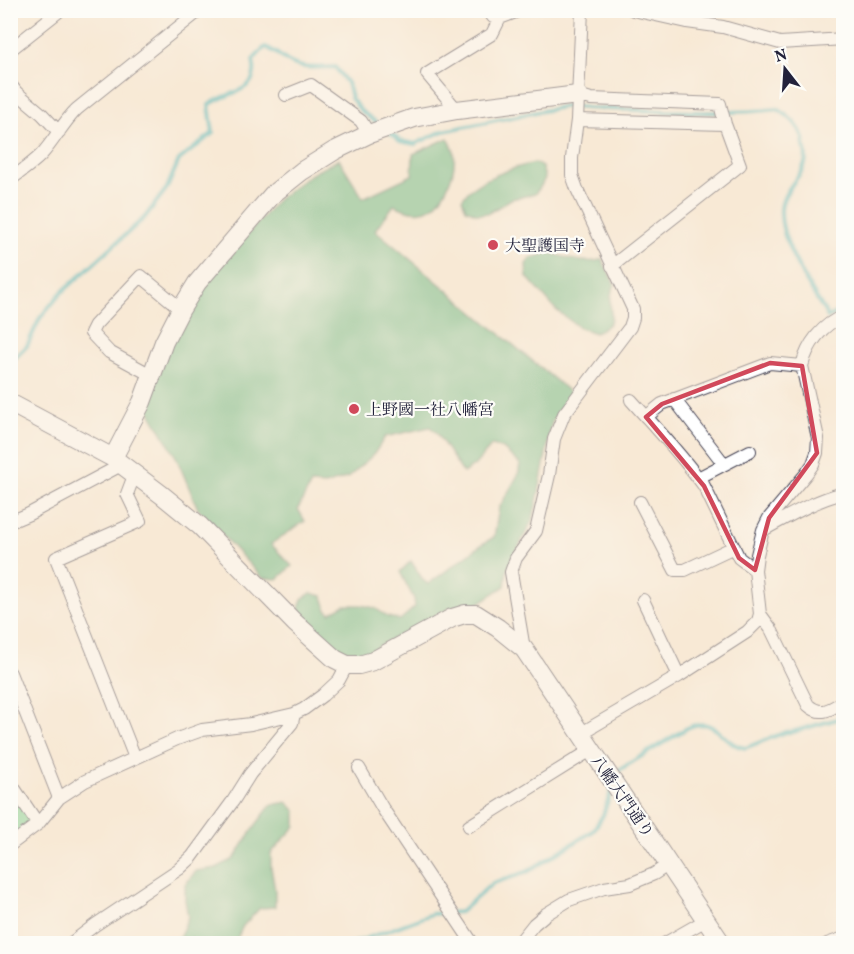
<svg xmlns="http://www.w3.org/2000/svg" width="854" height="954" font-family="Vollkorn,'Noto Serif JP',serif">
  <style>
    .green { fill: #7ed79c; stroke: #507c6c; stroke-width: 1.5 }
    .forest { fill: #66b884; stroke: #446d60; stroke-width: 1.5 }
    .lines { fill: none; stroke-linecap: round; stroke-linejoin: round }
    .stream { stroke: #42b2b9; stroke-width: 4.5 }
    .street-casing { stroke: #424052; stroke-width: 14 }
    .secondary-casing { stroke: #424052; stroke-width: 20 }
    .street { stroke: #fff; stroke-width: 12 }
    .secondary { stroke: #fff; stroke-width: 18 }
    .marked { fill: none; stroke: #d1495b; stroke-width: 4.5; stroke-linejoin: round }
    .poi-dot { fill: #d1495b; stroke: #fdfcf7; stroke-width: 2 }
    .labels { text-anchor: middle; stroke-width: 4.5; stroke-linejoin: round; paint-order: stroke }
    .poi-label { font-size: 16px; fill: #22223b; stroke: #fdfcf7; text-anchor: start }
    .street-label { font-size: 16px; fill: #22223b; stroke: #fdfcf7 }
  </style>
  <rect width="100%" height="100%" fill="#fdfcf7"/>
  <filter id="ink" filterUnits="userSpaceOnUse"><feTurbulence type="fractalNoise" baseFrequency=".0167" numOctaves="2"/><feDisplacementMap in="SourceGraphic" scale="12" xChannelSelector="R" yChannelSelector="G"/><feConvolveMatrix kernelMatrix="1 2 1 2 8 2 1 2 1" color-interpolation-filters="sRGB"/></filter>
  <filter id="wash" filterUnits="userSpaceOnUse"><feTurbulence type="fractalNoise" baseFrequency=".008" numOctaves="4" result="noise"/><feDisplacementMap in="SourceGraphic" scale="24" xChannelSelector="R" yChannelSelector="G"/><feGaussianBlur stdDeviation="1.35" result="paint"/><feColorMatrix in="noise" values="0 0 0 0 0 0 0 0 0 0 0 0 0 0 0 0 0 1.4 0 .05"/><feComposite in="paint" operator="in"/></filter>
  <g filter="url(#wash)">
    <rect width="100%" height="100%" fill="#f8e9d6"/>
    <path class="green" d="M10,782L38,824L10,845Z"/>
    <path class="forest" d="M448,138C450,142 453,147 454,151C457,171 443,208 422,211C412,213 403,209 394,205L375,230L571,393L552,422L537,502L532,521L507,570L505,586L476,605H465L449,609L370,651C358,656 353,656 341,650L301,618L299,608L302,599L311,593L323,596L327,610L330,613L345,605H361L375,608L388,617L400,620L415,607L414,599L400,572L411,561L423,580L428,584L484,543L494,537L499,508L518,475L520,464L503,449L492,445L474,466L463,473L436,432L430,427L385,437L374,454L349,477L325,485L311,484L298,509L305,521L271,544L292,566L278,579L262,578L198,509L176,457L146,405L171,344L203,287L278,199L308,176L339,159L363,198L412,175L413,154Z
      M535,163L542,167L545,178L541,186L535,194L511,199L489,213L478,214L466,209L462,199C474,180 514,167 535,163Z
      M550,253C566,257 586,266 602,259L615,285C614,286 611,294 611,295C607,315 621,321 595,333L580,328L556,310L527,277L526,264L531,258Z
      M287,802L296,811V826L271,853V867L275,890V907L260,908L243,926L235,943H173L180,936L188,917L185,900V884L196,871L216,868L234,859L255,826L271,805Z"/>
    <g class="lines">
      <path class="stream" d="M389,132L400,141L415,144L443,131L567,106L586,108C650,110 715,116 778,109C791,118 803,128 804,145C805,149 806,155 806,159C804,176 780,191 781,212C781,246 811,288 828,317L844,309
        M10,363L27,346L40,318L60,294L145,217L167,188L179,160L213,133L209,105C229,90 261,94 253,60L265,47C275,50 282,59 291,63C304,70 320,67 335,67L347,83L351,98L361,111L380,125
        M616,778L619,770L687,728C718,714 720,744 745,748L786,732H792L844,717
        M351,944L432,914L460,912L493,883L527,872L593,831L603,815L612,789"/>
    </g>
  </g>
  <g filter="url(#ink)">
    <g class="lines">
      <g class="street-casing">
        <path id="street" d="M488,10L493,17L500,18L521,10
          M633,10L687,22L723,27L780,43L844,39
          M10,50L58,12L57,10
          M10,84L16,92L42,114L59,132
          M286,95L311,85L361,121L369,134
          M578,95L591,99L720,104L725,124L740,165L612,266
          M457,110L427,74L492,34L500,18
          M577,120L725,124
          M10,180C20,172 32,164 41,155C55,140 63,122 77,109L200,10
          M151,375L109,352L91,333L95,325L141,276L181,309
          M674,399L724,464
          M631,400C656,428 682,455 704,486L739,558L755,570
          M646,417L662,404L770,363L802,366
          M135,473L127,494L140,521L56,558L135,758
          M698,478L750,451
          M640,502L675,570H685L734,547
          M10,522L29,514L123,464
          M763,530C789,516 815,500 844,493
          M643,600L679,676
          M760,614L771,629L808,705C821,717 831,709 844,701
          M524,649L511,572L516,558L536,531L549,475L554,439L564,414L630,327L633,318V309L577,189L572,175V158L577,120L582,10
          M10,673L59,798
          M580,734L679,676L747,632L758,621L760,614L755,570L757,555L763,530L769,518L806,474L813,464L817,453L818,438L802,366C807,345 822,324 844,316
          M359,768L383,809L473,944
          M10,782L38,824
          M469,826L591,750
          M10,845L38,824L59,798L85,781L177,739L202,730L251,724L294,714L304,709L323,695L339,680L347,665
          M70,944L95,925L179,869L192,857L233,801L250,774L292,723L294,714
          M518,944L534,924L546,914L569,900L604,888L630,884L654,874L669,864
          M664,944L706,920
          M827,944L844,938"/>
      </g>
      <g class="secondary-casing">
        <path id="secondary" d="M10,403L113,458L162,495L200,526L295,623L335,659L347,665H359L373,661L452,618L465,614H476L498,628L524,649L722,944
          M113,458L142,402L164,342L181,309L197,283L273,194L302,171L334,151L369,134L414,118L457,110L578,95"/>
      </g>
      <use href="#street" class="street"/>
      <use href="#secondary" class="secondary"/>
    </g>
  </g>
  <path d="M0 0H854V954H0ZM770,363L802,366L817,453L769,518L755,570L739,558L704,486L646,417L662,404Z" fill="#f8e9d6" fill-opacity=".55" fill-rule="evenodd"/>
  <path class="marked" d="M770,363L802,366L817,453L769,518L755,570L739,558L704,486L646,417L662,404Z"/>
  <g class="poi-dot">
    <circle cx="493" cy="245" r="6"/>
    <circle cx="354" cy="409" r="6"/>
  </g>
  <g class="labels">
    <g class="poi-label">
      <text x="505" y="251">大聖護国寺</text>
      <text x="366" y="415">上野國一社八幡宮</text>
    </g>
    <g class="street-label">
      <text transform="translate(623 796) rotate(55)" y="6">八幡大門通り</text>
    </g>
  </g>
  <rect width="854" height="954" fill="none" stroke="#fdfcf7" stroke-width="36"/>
  <g transform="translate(785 69) rotate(343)" stroke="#fdfcf7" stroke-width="4.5" paint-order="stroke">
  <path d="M0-4.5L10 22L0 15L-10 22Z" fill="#22223b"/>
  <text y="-9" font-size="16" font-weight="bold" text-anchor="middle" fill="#22223b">N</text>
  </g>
</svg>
